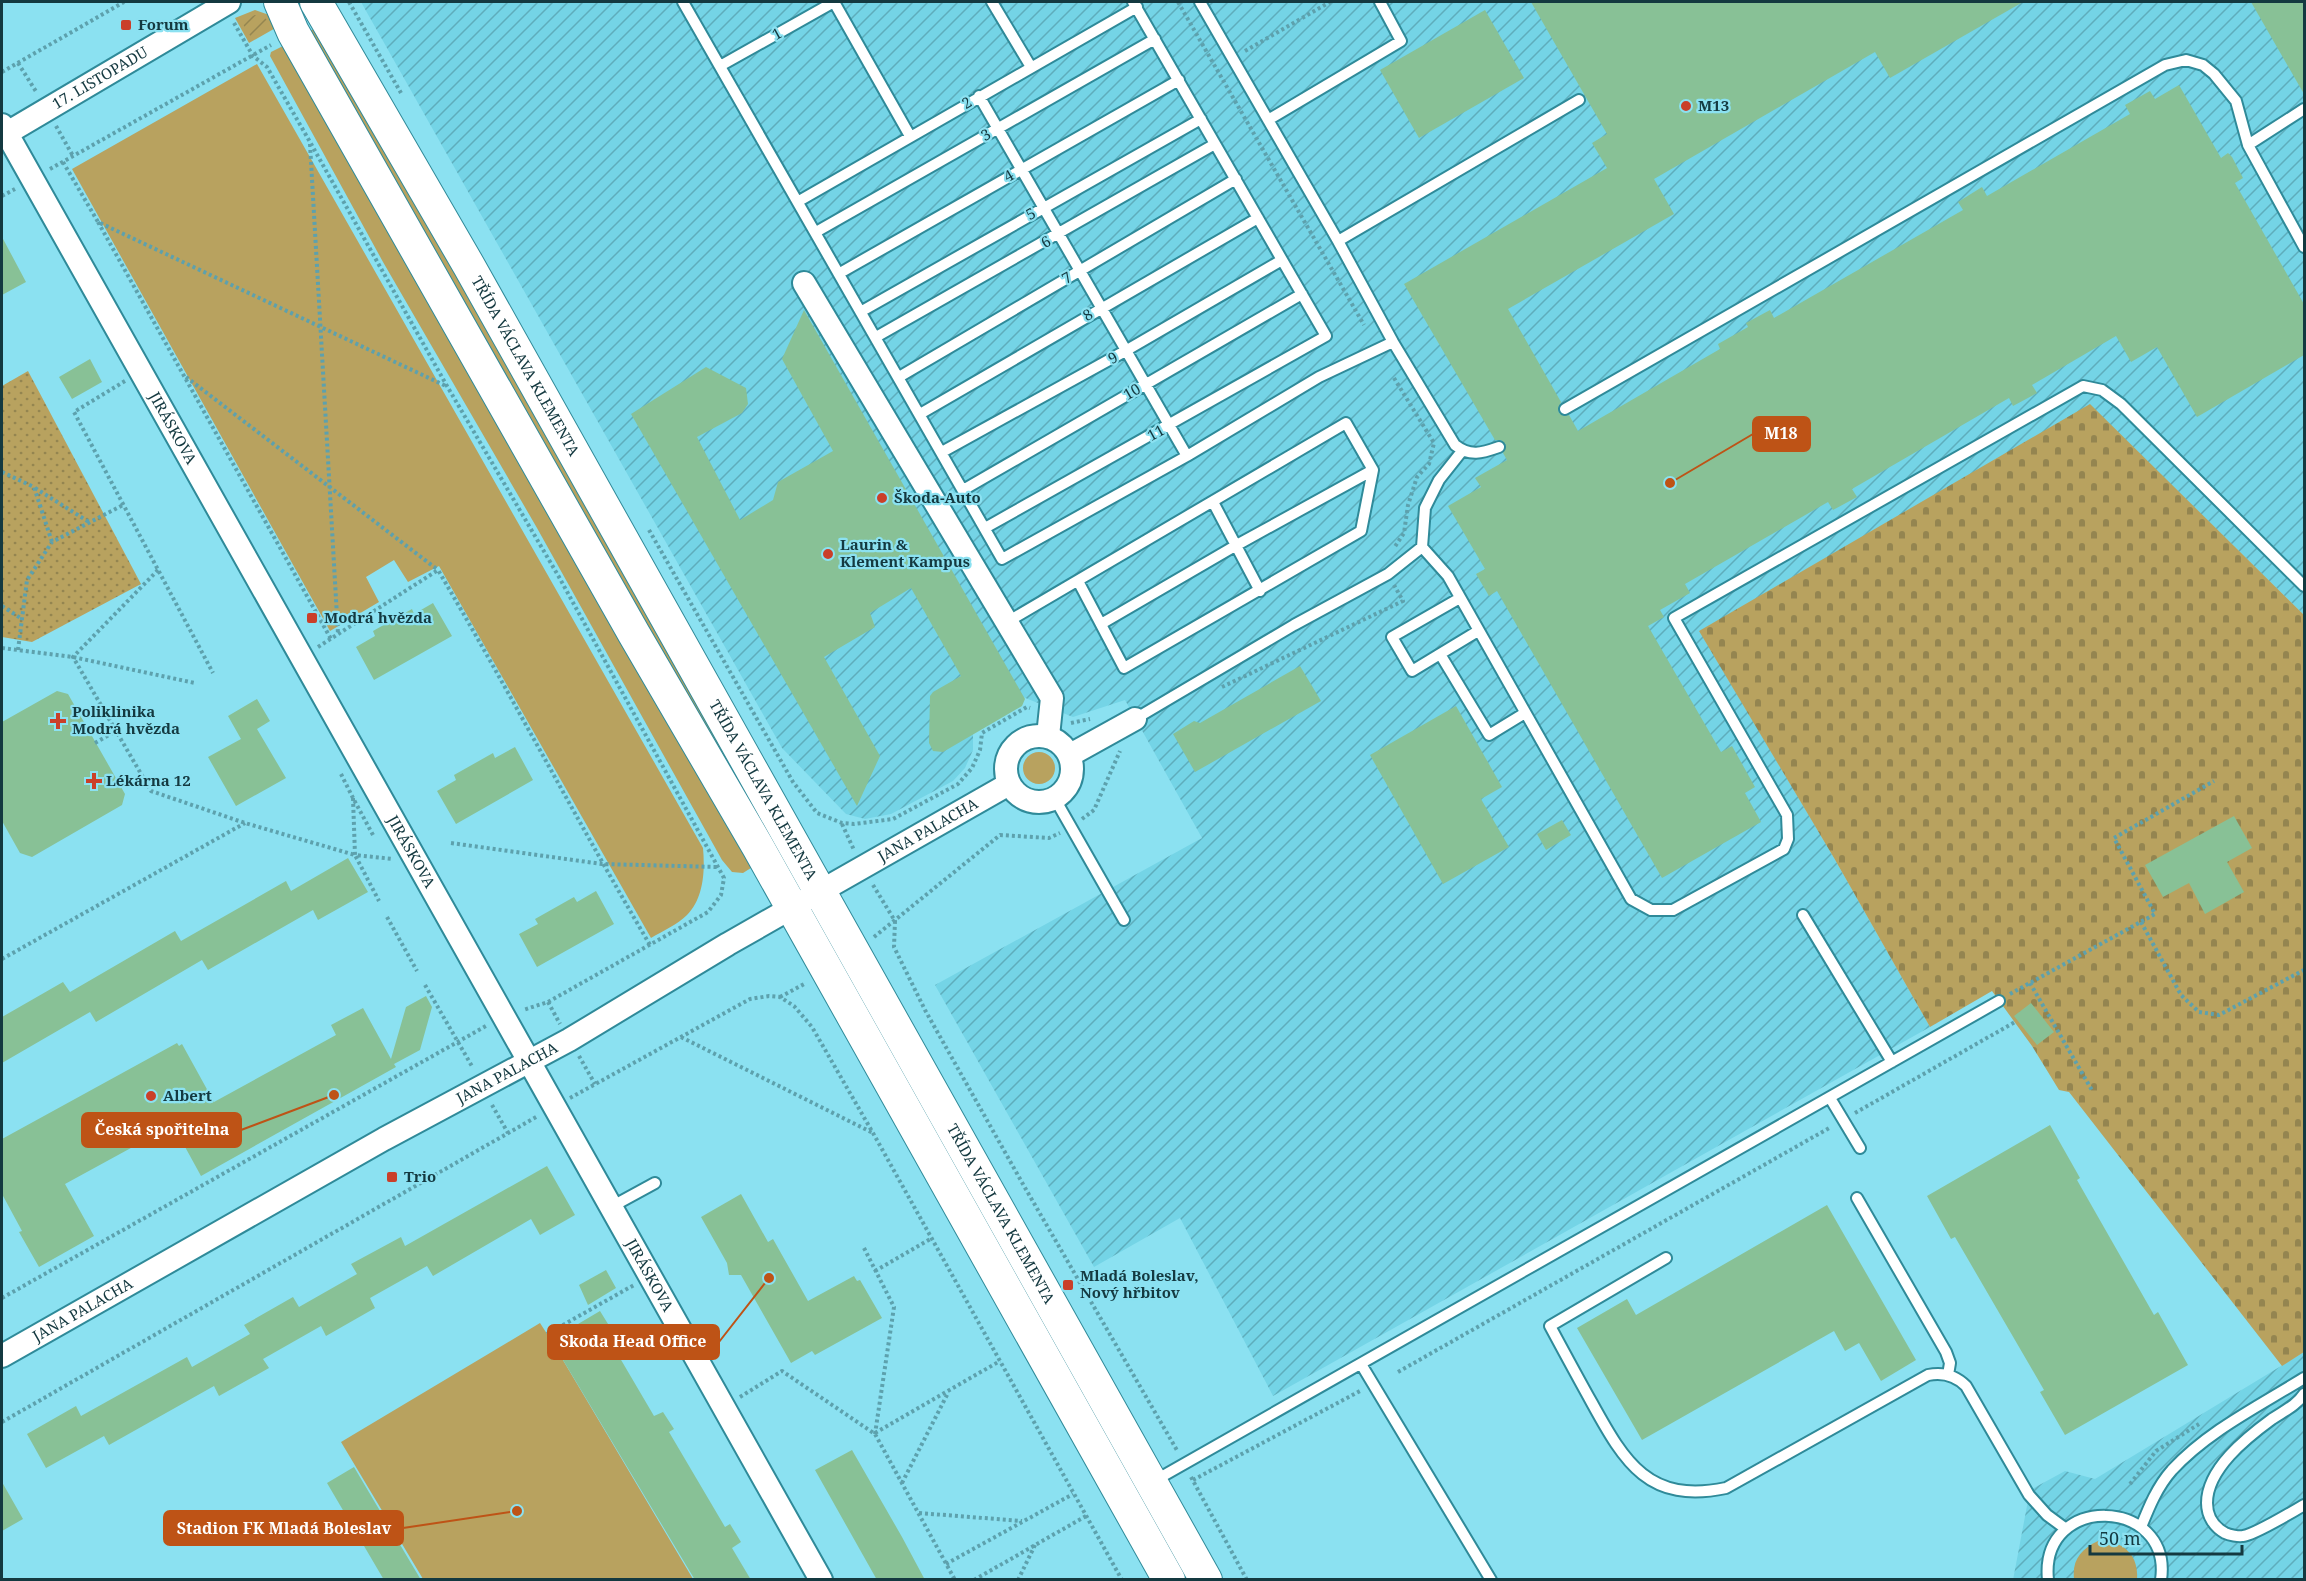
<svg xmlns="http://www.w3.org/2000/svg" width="2306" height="1581" font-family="'Noto Serif',serif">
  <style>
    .industrial { fill: url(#industrial-furrows) }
    .grass { fill: #b8a25f }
    .cemetery { fill: url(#cemetery-stones) }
    .park { fill: url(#park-dots) }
    .garden { fill: url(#garden-furrows) }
    .building { fill: #88c196 }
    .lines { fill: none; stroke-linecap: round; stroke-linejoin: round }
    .lane-casing { stroke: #2f8a99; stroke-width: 14 }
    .street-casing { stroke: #2f8a99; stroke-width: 26 }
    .secondary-casing { stroke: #2f8a99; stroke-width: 34 }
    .path { stroke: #5da1ad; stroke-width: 4; stroke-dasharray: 3 3; stroke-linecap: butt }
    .lane { stroke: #fff; stroke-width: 10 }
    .street { stroke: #fff; stroke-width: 22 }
    .secondary { stroke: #fff; stroke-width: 32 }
    .poi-dot { fill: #ca3f29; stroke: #8be1f1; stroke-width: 2 }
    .labels { text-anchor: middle; stroke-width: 4.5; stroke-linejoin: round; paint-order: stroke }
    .poi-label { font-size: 15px; font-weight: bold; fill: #143940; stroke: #8be1f1; text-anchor: start }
    .street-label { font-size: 15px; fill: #143940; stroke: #8be1f1 }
    .leader { fill: none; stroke: #be5316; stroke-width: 2 }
    .callout-dot { fill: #be5316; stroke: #8be1f1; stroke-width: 2 }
    .callout { fill: #be5316; stroke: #be5316; stroke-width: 2 }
    .callout-label { font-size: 16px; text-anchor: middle; font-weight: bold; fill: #fff }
  </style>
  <defs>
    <pattern id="industrial-furrows" width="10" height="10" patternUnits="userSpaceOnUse" patternTransform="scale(1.5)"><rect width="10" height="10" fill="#74d4e6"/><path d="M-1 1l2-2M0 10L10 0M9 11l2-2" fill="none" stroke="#5eadbc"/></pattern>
    <pattern id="cemetery-stones" width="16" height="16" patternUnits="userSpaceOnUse" patternTransform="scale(1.5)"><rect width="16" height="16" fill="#b8a25f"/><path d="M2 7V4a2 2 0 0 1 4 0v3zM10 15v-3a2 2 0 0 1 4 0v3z" fill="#948550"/></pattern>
    <pattern id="park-dots" width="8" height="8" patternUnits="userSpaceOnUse" patternTransform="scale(1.5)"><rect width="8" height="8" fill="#b8a25f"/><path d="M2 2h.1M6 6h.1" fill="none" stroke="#948550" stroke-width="1.8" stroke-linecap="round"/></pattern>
    <pattern id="garden-furrows" width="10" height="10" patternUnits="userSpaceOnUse" patternTransform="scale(1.5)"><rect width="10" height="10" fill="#b8a25f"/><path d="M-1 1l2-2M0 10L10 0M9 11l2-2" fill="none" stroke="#948550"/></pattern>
  </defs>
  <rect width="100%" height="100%" fill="#8be1f1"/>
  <path class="industrial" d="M361,2H2304V615L2090,405L1700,631L1834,858L1930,1027L1273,1396L1180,1218L1094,1267L935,985L1202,838L1125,700L1073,717L1013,693L973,718V750L965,768L953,781L891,814L865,819L846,814L782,748Z
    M2304,1352V1579L2013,1580L2030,1490L2065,1471L2095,1479Z"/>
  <path class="grass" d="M255,10L272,16L279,26L249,43L235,18Z
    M317,27L781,849L772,854L308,32Z
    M289,43L754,866L743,873L732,872L722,860L537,528L383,262L270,56L271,52Z
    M257,64L703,848C705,870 704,898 687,915C678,924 663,931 651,938L439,566L408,582L394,560L366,577L379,602L330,631L72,169Z
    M1023 768a16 16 0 1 1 32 0a16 16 0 1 1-32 0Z
    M540,1323L551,1340L693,1579H423L341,1442Z
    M2098,1541C2122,1540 2139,1554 2137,1579H2074C2072,1560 2081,1549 2098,1541Z"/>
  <path class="cemetery" d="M2090,404L2304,615V1352L2282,1366L2069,1092L2059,1090L2032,1046L1992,991L1930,1027L1834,858L1699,631Z"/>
  <path class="park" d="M28,371L141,584L32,642L2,637V386Z"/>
  <path class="garden" d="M255,15L265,18L272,25L251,37L241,21Z"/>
  <path class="building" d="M1531,2H2023L1890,78L1875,52L1654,179L1674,214L1508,309L1561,402L1558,408L1559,413L1564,416L1569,415L1578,431L1720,349L1718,344L1748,327L1746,323L1770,310L1774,318L1963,210L1958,202L1982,187L1987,196L2130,114L2125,105L2150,91L2155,99L2179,85L2221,158L2228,153L2232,157L2243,178L2235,183L2304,304V355L2197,417L2157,347L2131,362L2116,336L2032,385L2037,393L2013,406L2009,398L1852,489L1857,497L1833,510L1828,502L1685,584L1690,593L1660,610L1664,617L1648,626L1721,752L1732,746L1755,787L1745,793L1761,822L1662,878L1497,591L1489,596L1476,574L1485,569L1448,506L1481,487L1475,478L1507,460L1503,453L1506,445L1501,440H1495L1404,284L1607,168L1592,143L1607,134Z
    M2251,2H2304V94Z
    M1485,10L1524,78L1419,138L1380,70Z
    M2,237L26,282L2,295Z
    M804,310L1025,699L1022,706L943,752L933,751L929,743L930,696L933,692L961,676L911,588L870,613L875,627L824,657L880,756L857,806L631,414L706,367L746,388L748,404L742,413L697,437L740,520L773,500L778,482L833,451L782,359Z
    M90,359L102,382L72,399L59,377Z
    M433,603L452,636L374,680L356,647L375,636L373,631L412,609L414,614Z
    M1300,666L1321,701L1195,772L1173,734L1194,721L1200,723Z
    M57,691L68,694L125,794L122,805L32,857L20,853L2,821V722Z
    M257,699L270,721L257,729L286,778L236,806L208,757L241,739L228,716Z
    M1456,706L1502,787L1481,799L1509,847L1443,884L1370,755Z
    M515,747L533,780L456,824L437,791L456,780L454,775L493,753L495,758Z
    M2234,816L2252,848L2227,862L2244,892L2205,914L2189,883L2163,897L2145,865Z
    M1562,820L1571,835L1546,850L1537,834Z
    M348,858L368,892L318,920L313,910L208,970L202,960L96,1022L90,1012L2,1063V1017L63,982L70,992L175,931L181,941L286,881L291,891Z
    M596,891L614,924L537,967L519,934L538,924L535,919L574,897L577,902Z
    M426,996L432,1007L420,1050L394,1064L396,1067L201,1176L173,1125L65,1184L94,1236L39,1267L19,1232L22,1231L2,1194V1139L177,1043L179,1046L182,1044L214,1102L336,1035L331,1025L363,1008L391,1059L406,1007Z
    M2031,1003L2054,1032L2037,1045L2014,1016Z
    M2050,1125L2080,1178L2077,1180L2154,1315L2158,1312L2188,1365L2065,1435L2040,1392L2044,1390L1955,1237L1951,1239L1927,1196Z
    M547,1166L575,1215L540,1235L531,1219L433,1276L427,1266L370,1298L375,1308L326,1336L321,1326L263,1359L269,1368L219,1396L214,1386L109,1445L104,1436L46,1468L27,1434L76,1406L81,1416L187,1357L192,1367L250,1334L244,1325L293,1297L299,1307L357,1274L351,1264L401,1237L405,1246Z
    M741,1194L768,1242L773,1239L808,1301L854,1276L857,1281L860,1280L882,1318L815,1355L812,1351L791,1363L741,1275H729L727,1263L701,1217Z
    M1827,1205L1916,1360L1881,1381L1859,1343L1845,1351L1834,1331L1642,1440L1577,1328L1627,1299L1636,1315Z
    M606,1270L616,1288L588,1305L579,1285Z
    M600,1311L613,1332L607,1336L654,1416L663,1412L674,1429L669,1432L725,1527L730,1524L741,1542L732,1548L751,1580H695L551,1340Z
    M852,1450L902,1537L925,1580H877L815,1470Z
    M354,1467L421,1580H384L327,1483Z
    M2,1482L23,1519L2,1531Z"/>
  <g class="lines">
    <g class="lane-casing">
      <path id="lane" d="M683,2L1002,559L1187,456L1319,377L1393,342
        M834,2L910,136
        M992,2L1031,67
        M1200,2L1338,241L1393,342L1455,445C1470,457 1482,453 1499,447
        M720,66L834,2
        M979,96L1187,456
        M2304,109L2248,145L2304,247
        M1268,120L1401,41L1380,2
        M799,201L1137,7
        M816,232L1155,39
        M1338,241L1579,100
        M840,273L1179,80
        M862,311L1201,119
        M876,337L1215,144
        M899,377L1236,179
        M1565,409L2165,65L2186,60L2203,65L2214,74L2236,101L2248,145
        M920,414L1258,218
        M1462,451L1439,480L1425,508L1422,547L1448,576L1631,899L1651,910H1673L1784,849L1788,839L1787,815L1674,618L2083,386L2102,390L2121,404L2304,586
        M942,452L1127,350L1282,260
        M963,490L1302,294
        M1213,502L1260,591
        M985,528L1326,336L1133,2
        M1007,622L1346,423L1373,470L1361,531L1124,668L1078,581
        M1101,624L1235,546L1373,470
        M1478,631L1440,654L1489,735L1525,713
        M1440,654L1412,671L1392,637L1460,598
        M1135,719L1294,625L1388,574L1422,547
        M1055,799L1124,920
        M1803,915L1892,1062
        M1830,1098L1860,1148
        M1857,1198L1946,1352L1950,1363L1948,1375
        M611,1207L655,1183
        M1666,1258L1550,1326C1564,1352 1578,1378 1592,1403C1625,1463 1649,1504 1726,1488L1928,1375C1943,1372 1955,1375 1966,1386L2029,1495L2047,1515L2066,1529
        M1361,1364L1491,1580
        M2304,1394C2297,1405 2284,1411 2272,1419C2246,1438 2207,1469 2207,1503C2207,1516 2214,1527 2225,1533C2229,1535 2239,1537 2243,1536C2253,1535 2294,1511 2304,1505
        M1154,1481L1999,1001
        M2141,1527C2149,1507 2157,1487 2172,1470C2208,1431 2259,1406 2304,1378
        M2048,1580C2039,1492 2173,1497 2161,1580"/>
    </g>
    <g class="street-casing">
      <g id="street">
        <path id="s1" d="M2,125L821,1580"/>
        <path id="s2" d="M2,136L229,2"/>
        <path d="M804,283L1052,698L1048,736"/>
        <circle cx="1039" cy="769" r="33"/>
        <path d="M1070,755L1135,719"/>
        <path id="s3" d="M2,1356L384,1139L569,1040L728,944L1009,784"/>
      </g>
    </g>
    <g class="secondary-casing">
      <g id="secondary">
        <path d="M280,2L293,32L634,634L758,847L1169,1580"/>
        <path id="s4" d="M316,2L469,266L1206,1580"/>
      </g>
    </g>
    <path class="path" d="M349,2L401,93
      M1178,2L1364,325
      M234,23L253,56L267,67L310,142L447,386L559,577L724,878L721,895L708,912L548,1002L523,1010
      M1245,51L1330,2
      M18,63L37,93
      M2,72L124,2
      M56,126L73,156
      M310,144L338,634
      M63,162L98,222L446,386
      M50,169L271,45
      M2,196L15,189
      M98,222L331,639
      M186,377L438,570
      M1394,378L1434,443L1429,464L1417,477L1408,505L1404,533L1394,548
      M125,381L74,412L213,673
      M2,472L34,487L52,542
      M35,488L89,522
      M649,530L793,782L817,813L842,823L854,824L893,819L958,784L972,768L980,750L982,733L1027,707L1030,708
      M158,570L73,657L151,791L245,823L355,855L379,901
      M2,606L22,619
      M318,647L438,570C511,694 577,821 650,945
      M2,648L73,657L195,683
      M18,650L27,580L52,542L123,505
      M1222,687L1403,601L1394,585
      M1071,723L1090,719
      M95,743L116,731
      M341,774L353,798
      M1082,819L1094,810L1120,751
      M842,824L854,850
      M373,835L353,798L355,855L393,859
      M451,843L602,864L718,867
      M873,885L895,921L894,947L925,1010L1024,1186L1178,1452
      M387,917L417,971
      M2141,922L2181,995L2199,1012L2219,1015L2304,970
      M874,937L1000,835L1049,838L1060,833
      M2,959L245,823
      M2030,983L2093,1092
      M425,985L473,1068
      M2010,994L2155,914L2114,838L2214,781
      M780,997L806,983
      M548,1002L560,1024
      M681,1037L873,1133
      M579,1056L595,1084
      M570,1098L750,999L769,996L780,997L794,1006L812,1027L873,1133L1122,1580
      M492,1105L508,1133
      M1855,1113L2015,1022
      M864,1248L894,1307L875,1434
      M875,1271L932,1238
      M2,1298L486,1026
      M547,1334L634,1285
      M1398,1372L1831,1127
      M740,1397L782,1371L875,1434L955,1580
      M2,1422L538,1116
      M875,1433L1000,1361
      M1191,1477L1247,1580
      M1193,1480L1360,1391
      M902,1483L948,1393
      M2130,1484L2156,1451L2199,1424
      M919,1513L1022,1521
      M946,1564L1073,1494
      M974,1580L1086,1516
      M1018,1580L1035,1545"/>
    <use href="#lane" class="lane"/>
    <use href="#street" class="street"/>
    <use href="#secondary" class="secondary"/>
  </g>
  <g class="poi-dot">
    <rect x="120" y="19" width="12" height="12" rx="3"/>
    <circle cx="1686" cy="106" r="6"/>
    <circle cx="882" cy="498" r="6"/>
    <circle cx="828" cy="554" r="6"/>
    <rect x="306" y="612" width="12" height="12" rx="3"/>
    <path d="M55 712h6v6h6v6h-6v6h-6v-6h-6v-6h6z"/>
    <path d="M91 772h6v6h6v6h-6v6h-6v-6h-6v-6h6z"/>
    <circle cx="151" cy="1096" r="6"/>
    <rect x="386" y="1171" width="12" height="12" rx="3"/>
    <rect x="1062" y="1279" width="12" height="12" rx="3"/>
  </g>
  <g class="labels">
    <g class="poi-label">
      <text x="138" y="30">Forum</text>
      <text x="1698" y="111">M13</text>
      <text x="894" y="503">Škoda-Auto</text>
      <text x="840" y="550">Laurin &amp;<tspan x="840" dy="17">Klement Kampus</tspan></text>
      <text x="324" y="623">Modrá hvězda</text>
      <text x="72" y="717">Poliklinika<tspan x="72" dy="17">Modrá hvězda</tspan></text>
      <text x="106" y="786">Lékárna 12</text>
      <text x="163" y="1101">Albert</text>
      <text x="404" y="1182">Trio</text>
      <text x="1080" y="1281">Mladá Boleslav,<tspan x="1080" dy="17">Nový hřbitov</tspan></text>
    </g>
    <g class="street-label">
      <text transform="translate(777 34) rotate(-29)" y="5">1</text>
      <text dy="5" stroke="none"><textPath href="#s2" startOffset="114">17. LISTOPADU</textPath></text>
      <text transform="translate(967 103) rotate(-30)" y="5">2</text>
      <text transform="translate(986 135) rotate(-30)" y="5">3</text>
      <text transform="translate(1009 176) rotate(-30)" y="5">4</text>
      <text transform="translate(1031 214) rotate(-30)" y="5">5</text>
      <text transform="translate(1046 242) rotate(-29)" y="5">6</text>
      <text transform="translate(1067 278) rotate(-30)" y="5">7</text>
      <text transform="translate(1088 315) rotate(-30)" y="5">8</text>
      <text transform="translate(1113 358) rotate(-29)" y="5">9</text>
      <text dy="5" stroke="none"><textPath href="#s4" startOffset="420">TŘÍDA VÁCLAVA KLEMENTA</textPath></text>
      <text transform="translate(1132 392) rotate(-30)" y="5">10</text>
      <text dy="5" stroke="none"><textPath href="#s1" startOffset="348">JIRÁSKOVA</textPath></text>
      <text transform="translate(1156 433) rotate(-29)" y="5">11</text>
      <text dy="5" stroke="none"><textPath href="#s4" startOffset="906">TŘÍDA VÁCLAVA KLEMENTA</textPath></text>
      <text dy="5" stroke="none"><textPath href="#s3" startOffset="1065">JANA PALACHA</textPath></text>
      <text dy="5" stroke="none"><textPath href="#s1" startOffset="834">JIRÁSKOVA</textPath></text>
      <text dy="5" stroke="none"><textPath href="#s3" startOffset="579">JANA PALACHA</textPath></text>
      <text dy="5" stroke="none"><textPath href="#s4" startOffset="1392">TŘÍDA VÁCLAVA KLEMENTA</textPath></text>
      <text dy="5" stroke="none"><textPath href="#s1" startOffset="1320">JIRÁSKOVA</textPath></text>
      <text dy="5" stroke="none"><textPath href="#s3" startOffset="93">JANA PALACHA</textPath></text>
    </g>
  </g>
  <path class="leader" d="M1670 483L1753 434M334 1095L241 1130M769 1278L719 1342M517 1511L403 1528"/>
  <g class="callout-dot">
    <circle cx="1670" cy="483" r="6"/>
    <circle cx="334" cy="1095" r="6"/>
    <circle cx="769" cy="1278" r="6"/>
    <circle cx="517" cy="1511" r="6"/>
  </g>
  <g class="callout">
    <rect x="1753" y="417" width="57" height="34" rx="6"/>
    <rect x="82" y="1113" width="159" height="34" rx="6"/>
    <rect x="548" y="1325" width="171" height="34" rx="6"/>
    <rect x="164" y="1511" width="239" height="34" rx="6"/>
  </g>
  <g class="callout-label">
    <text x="1781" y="439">M18</text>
    <text x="162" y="1135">Česká spořitelna</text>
    <text x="633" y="1347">Skoda Head Office</text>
    <text x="284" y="1534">Stadion FK Mladá Boleslav</text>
  </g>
  <rect width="2306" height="1581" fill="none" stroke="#143940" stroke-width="6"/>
  <path d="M2090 1545v9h152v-9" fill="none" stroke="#143940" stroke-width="3"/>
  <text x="2099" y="1545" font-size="18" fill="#143940" stroke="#8be1f1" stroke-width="4.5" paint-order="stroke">50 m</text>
</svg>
